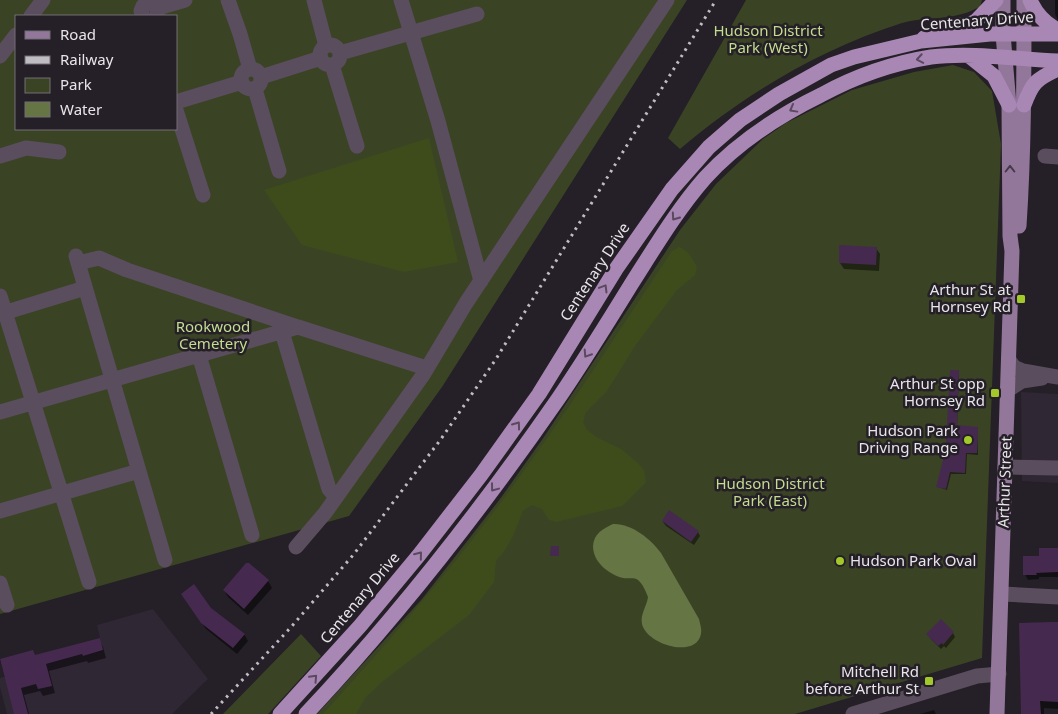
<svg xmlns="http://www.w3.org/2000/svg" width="1058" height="714" font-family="'Noto Sans',sans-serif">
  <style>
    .built { fill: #302734 }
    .green { fill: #3a4425; fill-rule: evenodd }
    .forest { fill: #3e4c1b }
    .water { fill: #657543 }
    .shadow { fill: #0007 }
    .building { fill: #46294f }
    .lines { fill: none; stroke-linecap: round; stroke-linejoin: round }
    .minor { stroke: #5a4d5e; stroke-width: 15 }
    .major { stroke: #92779b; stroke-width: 15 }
    .highway { stroke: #a987b4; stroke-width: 15 }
    .rail { stroke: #c0bdc2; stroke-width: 3; stroke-dasharray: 2.5 5; stroke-linecap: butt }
    .oneway { stroke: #5a495f }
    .oneway2 { stroke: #46394a }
    .poi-dot { fill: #a2c929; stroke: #251f27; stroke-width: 2 }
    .labels { text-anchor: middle; stroke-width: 5; stroke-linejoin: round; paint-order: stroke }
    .street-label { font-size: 15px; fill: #e8e5ea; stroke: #251f27 }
    .park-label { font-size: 15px; fill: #c3dd8f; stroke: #251f27 }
    .poi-label { font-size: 15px; fill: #e8e5ea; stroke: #251f27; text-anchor: end }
  </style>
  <rect width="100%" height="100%" fill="#251f27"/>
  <path class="built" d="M1021,392L1058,394V483L1022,481Z
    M153,609L208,679L172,714H7L0,687V678L82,654L83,656L103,651L97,625Z"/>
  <path class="green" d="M0,0H687L442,387L349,516L0,614ZM16,16H176V129H16Z
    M746,0H982L980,7C974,9 968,13 962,14C943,20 921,17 902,23C820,49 745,94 680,149L668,138Z
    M953,65L974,72L992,91L1001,144L982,658L795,714H317L422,599L500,499L544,437L680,230L716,184L763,139L786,123L852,90L914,72Z
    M301,634L321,656L270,712L268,714H223Z"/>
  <path class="forest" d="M429,138L458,262L404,272L302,245L264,190Z
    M679,247C689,251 692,258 697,267L695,275L677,290L635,346L607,391L586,412L583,422L587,430L598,438L621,449L638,463L644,470L646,482L622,506L556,522L549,520L542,509L532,505L523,511L513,536L505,550L496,561L494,582L469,615L383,681L365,698L356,714H323C385,646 446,576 501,502C562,421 616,335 672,251Z"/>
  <path class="water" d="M613,524C631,523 651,539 661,553L699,619C700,624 702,629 701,634C696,659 647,645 642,624C640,614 647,606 648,597C646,592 643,584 638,580C634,577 628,579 623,578C608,574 593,562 593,546C594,533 603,529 613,524Z"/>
  <path class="shadow" d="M1055,0H1058V20L1055,14Z
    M876,248L880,254L879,271L844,269L840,263Z
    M959,371L957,427L977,428L978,455L967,454L966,474H951L947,490L938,487L944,461Z
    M670,512L698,532L700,536L694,545L666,526L663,522Z
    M1058,549V577H1039V579L1028,580L1025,574L1041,557Z
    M249,564L268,581L272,588L248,615L228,597L224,590Z
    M186,600L210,609L244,634L248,641L237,654L206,629Z
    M1058,624V709L1044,708V714H1022Z
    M953,633L955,637L946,648L944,646L941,649L930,638Z
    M99,640L103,647L106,658L88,663L87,661L49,671L55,693L43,696L40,691L24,695L29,714H15L0,660L35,657Z
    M934,710L936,714H920Z"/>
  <path class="building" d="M839,245L877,247L876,265L839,263Z
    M950,370H959L957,425L978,427L977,453H966L965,473L950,472L946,489L936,487L943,460L946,442Z
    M669,510L699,531L691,542L662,521Z
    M551,546H559V556H550Z
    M1039,548H1058V572L1036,573L1037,575H1023V556H1039Z
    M246,563H249L269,580L244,609L223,590Z
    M194,584L211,608L245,634L233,648L201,623L181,594Z
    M941,619L954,632L943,645L942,643L938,646L926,634Z
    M1052,622H1058V702L1040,701L1041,714H1021L1019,623Z
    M100,638L103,650L83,656L82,654L46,664L52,686L38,689L36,684L21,688L28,714H14L0,659L33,650L35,655Z"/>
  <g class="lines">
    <path class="minor" d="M228,0L240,34L250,69
      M314,0L326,46
      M401,0L438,121L481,281
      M158,8L185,0
      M31,16L43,0
      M143,16L141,11L143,6L151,2L158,8L157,16
      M320 55a10 10 0 1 1 20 0a10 10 0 1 1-20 0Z
      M340,53L477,14
      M0,56L16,35
      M332,65L357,146
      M241 79a10 10 0 1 1 20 0a10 10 0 1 1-20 0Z
      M261,77L321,58
      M255,89L279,171
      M176,102L242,82
      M176,110L203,195
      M0,156L26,148L59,152
      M1045,156L1058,157
      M76,256L165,560
      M78,263L99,258L127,270L298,327
      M0,296L89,582
      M0,314L85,288
      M282,332L329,489L336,497
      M1009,360L1014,367L1023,371L1058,377
      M1008,390L1022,381L1042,378
      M0,412L199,355
      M1005,467L1058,468
      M0,511L139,471
      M252,535L199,355L298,327L426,368
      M296,547L325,513L423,375L466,303L667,0
      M0,583L7,605
      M1002,594L1058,597
      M853,714L977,676L999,674"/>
    <path class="major" d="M1019,226C1024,151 1024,75 1024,0
      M997,714L1012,251L1010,236L1009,105L1003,34V0"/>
    <path class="highway" d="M1030,0C1036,14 1044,23 1058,30
      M924,38L942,27L970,24L976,21L996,0
      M969,56L994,76L1009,105
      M1024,105C1032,83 1036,79 1058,69
      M280,714L360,626L419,555L481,475L539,394L616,269L672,189L709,147L740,120L779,94L831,65L854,57L921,41L990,34H1058
      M306,714C398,616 481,510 558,399C584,361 608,322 632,283C655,247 677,210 705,178C737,143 778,116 821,95C854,77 893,63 931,57C972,52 1016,59 1058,61"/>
    <path class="rail" d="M211,714L292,626L354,554L441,439L496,359L716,0"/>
  </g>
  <defs><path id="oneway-chevron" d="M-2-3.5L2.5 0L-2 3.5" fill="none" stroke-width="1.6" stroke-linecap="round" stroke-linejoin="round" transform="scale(1.25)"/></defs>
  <g class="oneway">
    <use href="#oneway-chevron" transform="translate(920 59) rotate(170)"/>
    <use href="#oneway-chevron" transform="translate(793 109) rotate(151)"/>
    <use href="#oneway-chevron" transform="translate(675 217) rotate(125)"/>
    <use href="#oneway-chevron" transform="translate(604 288) rotate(-59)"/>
    <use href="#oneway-chevron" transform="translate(587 354) rotate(123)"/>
    <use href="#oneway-chevron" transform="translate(517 425) rotate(-54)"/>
    <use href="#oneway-chevron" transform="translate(494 488) rotate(127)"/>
    <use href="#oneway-chevron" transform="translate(419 555) rotate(-51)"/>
    <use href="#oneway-chevron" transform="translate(314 678) rotate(-47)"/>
  </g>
  <use class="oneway2" href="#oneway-chevron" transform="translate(1010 169) rotate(-90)"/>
  <g class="poi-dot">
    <rect x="1016" y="294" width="10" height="10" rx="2.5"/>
    <rect x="990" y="388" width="10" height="10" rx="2.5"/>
    <circle cx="968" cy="440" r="5"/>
    <circle cx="840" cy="561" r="5"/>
    <rect x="924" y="676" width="10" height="10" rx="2.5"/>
  </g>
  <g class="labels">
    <g class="street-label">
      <text transform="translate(977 21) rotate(-4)" y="5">Centenary Drive</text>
      <text transform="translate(595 272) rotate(-57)" y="5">Centenary Drive</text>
      <text transform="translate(1005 482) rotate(-88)" y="5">Arthur Street</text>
      <text transform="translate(360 598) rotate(-50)" y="5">Centenary Drive</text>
    </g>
    <g class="park-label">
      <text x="768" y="36">Hudson District<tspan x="768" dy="17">Park (West)</tspan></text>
      <text x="213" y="332">Rookwood<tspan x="213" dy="17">Cemetery</tspan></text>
      <text x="770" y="489">Hudson District<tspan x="770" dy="17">Park (East)</tspan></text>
    </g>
    <g class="poi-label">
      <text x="1011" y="295">Arthur St at<tspan x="1011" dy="17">Hornsey Rd</tspan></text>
      <text x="985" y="389">Arthur St opp<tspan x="985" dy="17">Hornsey Rd</tspan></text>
      <text x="958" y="436">Hudson Park<tspan x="958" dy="17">Driving Range</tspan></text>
      <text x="850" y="566" text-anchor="start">Hudson Park Oval</text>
      <text x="919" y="677">Mitchell Rd<tspan x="919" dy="17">before Arthur St</tspan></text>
    </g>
  </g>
  <rect x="15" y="15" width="162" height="115" fill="#251f27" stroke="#736e75"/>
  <rect x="25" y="31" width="25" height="8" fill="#92779b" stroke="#736e75"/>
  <text x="60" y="40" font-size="15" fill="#e8e5ea">Road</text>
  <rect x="25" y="56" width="25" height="8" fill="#c0bdc2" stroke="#736e75"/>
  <text x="60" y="65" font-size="15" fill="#e8e5ea">Railway</text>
  <rect x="25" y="78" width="25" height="15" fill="#3a4425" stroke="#736e75"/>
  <text x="60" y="90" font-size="15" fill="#e8e5ea">Park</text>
  <rect x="25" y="102" width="25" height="15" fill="#657543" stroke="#736e75"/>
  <text x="60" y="115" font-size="15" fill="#e8e5ea">Water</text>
</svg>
